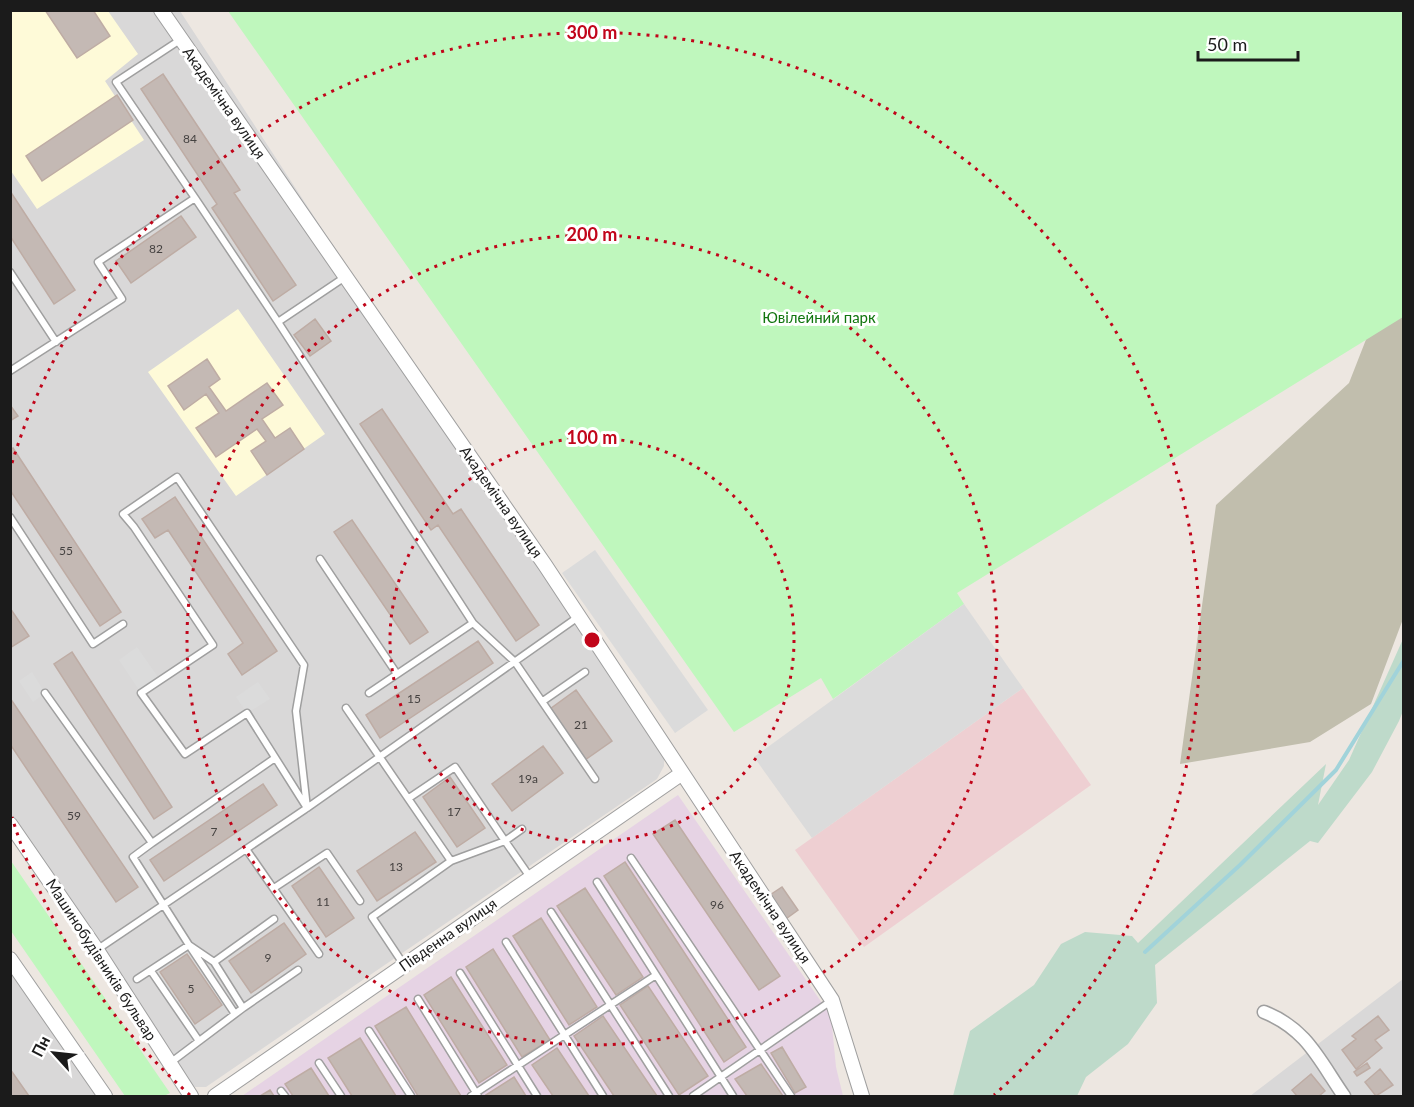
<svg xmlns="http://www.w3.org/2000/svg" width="1414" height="1107" font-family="Lato,sans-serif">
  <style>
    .residential { fill: #d9d8d8 }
    .commercial { fill: #eecfd2 }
    .industrial { fill: #e6d3e4 }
    .education { fill: #fefad8 }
    .construction { fill: #c1bead }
    .wetland { fill: #bedaca }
    .park { fill: #bff7bd }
    .parking { fill: #dbdbdb }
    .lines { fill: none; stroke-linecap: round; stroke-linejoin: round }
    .stream { stroke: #a1d3da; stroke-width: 4 }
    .building { fill: #c4b9b4; stroke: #beaca4; stroke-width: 1.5 }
    .service-casing { stroke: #9f9f9f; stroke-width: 9 }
    .minor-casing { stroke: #9f9f9f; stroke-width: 15 }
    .tertiary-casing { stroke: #9f9f9f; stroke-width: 16 }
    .service { stroke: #fff; stroke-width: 6 }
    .minor { stroke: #fff; stroke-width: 12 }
    .tertiary { stroke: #fff; stroke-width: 14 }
    .ring { fill: none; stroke: #c1051a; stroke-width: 3; stroke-dasharray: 3 6 }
    .labels { text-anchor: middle; stroke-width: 6; stroke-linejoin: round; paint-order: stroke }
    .number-label { font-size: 12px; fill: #454241 }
    .street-label { font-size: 15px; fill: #1b1b1b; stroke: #fff }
    .park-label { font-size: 15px; fill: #10750e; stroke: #fff }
    .centre { fill: #c1051a; stroke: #fff; stroke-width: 3 }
    .ring-label { font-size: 18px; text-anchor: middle; font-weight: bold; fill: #c1051a; stroke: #fff; stroke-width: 6; stroke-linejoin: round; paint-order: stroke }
  </style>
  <rect width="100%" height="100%" fill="#ede7e1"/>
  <path class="residential" d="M10,11H180L664,753V766L657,779L206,1087H195L187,1079L11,823Z
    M11,966L103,1096H11Z
    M1403,979V1096H1250Z"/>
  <path class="commercial" d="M1023,688L1091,785L864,947L795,850Z"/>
  <path class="industrial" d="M678,795L831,1016L836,1067L843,1096H242Z"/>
  <path class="education" d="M10,11H108L138,54L105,81L144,140L37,209L11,171Z
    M238,309L325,434L236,496L148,372Z"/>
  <path class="construction" d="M1403,245V619L1371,704L1310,742L1180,764L1216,505L1349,383Z"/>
  <path class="wetland" d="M1403,639V711L1399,721L1372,772L1318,843L1310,841L1155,965L1157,1003L1128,1044L1086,1077L1077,1096H953L970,1031L1034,985L1061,944L1085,932L1132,936L1138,943L1326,764L1318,805L1349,760Z"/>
  <path class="park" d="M228,11H1403V317L957,593L964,604L833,699L821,678L734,732Z
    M11,861L170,1093L164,1096H125L11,931Z"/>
  <path class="parking" d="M595,550L708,710L675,733L562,573Z
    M964,604L1023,688L812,838L754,757Z
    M137,647L160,680L141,693L119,660Z
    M32,672L45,693L33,702L19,681Z
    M258,682L270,699L247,713L236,697Z"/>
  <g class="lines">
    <path class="stream" d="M1145,952L1240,865L1336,770L1404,660"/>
  </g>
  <path class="building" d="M45,10H93L110,36L77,58Z
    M163,74L240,190L234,193L296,285L273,301L212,208L217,204L141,89Z
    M117,95L133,120L42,181L26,156Z
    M10,191L75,290L54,304L10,236Z
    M181,216L196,237L131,283L116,261Z
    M315,319L331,341L310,356L294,335Z
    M207,359L220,379L209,387L226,411L267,383L283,405L262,419L275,438L290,428L304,449L267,475L251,451L266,441L257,429L216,457L196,428L219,413L206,394L184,410L168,386Z
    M10,405L18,416L10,421Z
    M382,409L453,514L461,509L539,625L516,641L438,525L431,530L360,424Z
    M13,448L121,612L100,626L10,490V450Z
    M175,497L277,651L242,675L228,654L243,643L168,530L155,538L142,519Z
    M352,520L428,632L410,644L334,532Z
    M10,608L29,636L10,648Z
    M478,641L493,663L380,738L366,715Z
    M72,652L172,807L154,819L54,664Z
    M576,690L612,741L585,760L550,709Z
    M10,698L138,887L116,902L10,744Z
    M543,746L563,773L512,811L492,784Z
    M450,777L485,828L457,847L423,797Z
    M263,784L277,805L164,881L150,860Z
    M675,820L780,976L759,990L653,834Z
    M415,832L436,862L377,901L357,871Z
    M625,862L746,1047L724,1062L604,876Z
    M319,867L354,918L326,937L292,886Z
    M782,887L798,910L783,921L767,897Z
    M585,888L643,977L616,995L557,906Z
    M541,918L597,1007L569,1025L513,936Z
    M284,923L306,954L251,993L229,961Z
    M493,949L550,1040L522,1057L466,967Z
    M187,954L222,1005L195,1024L160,972Z
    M451,977L507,1065L479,1083L424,995Z
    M648,986L708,1076L679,1095L620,1005Z
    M406,1007L461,1096H418L375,1026Z
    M603,1016L657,1096H614L574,1036Z
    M1378,1016L1389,1030L1375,1040L1382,1048L1356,1069L1342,1050L1356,1039L1352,1036Z
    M360,1038L396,1096H352L328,1058Z
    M782,1047L806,1087L795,1093L771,1053Z
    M557,1048L589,1096H553L532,1065Z
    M1367,1063L1370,1068L1357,1076L1354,1072Z
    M761,1064L783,1096H747L735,1079Z
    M311,1068L329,1096H293L285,1084Z
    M10,1069L29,1096H10Z
    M1380,1069L1393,1085L1376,1096L1365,1082Z
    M1311,1074L1325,1091L1319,1096H1297L1292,1090Z
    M514,1077L526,1096H487L486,1095Z
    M270,1090L274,1096H260Z"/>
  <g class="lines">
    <g class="service-casing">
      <path id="service" d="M195,198L278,322L473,623
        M10,272L56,342
        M278,322L345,277
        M10,371L122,299L98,262L195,198L116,82L180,40
        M177,477L304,665L296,711L307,808L247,713L185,754L141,693L213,645L134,527L123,514Z
        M10,517L93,644L123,624
        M320,559L397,674
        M45,693L152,843L133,857L189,945L214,962
        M369,693L473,623L515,662L595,779
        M543,701L585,672
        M346,708L451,861
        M522,829L505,841L530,877
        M152,843L275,758
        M246,849L319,954
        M631,858L791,1096
        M597,882L733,1096
        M274,888L327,853L360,901
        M551,912L669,1096
        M506,942L603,1096
        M98,949L307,808L578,617
        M404,965L372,917L451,861L505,841L455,767L409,798
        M151,971L199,1041
        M460,973L537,1096
        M137,979L189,945L235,1014
        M418,999L478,1096
        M243,1008L214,962L274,919
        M369,1031L411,1096
        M170,1063L243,1008L298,970
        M319,1063L341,1096
        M281,1091L285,1096
        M471,1096L656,975
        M693,1096L831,1001"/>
    </g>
    <g class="minor-casing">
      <path id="minor" d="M1264,1012C1307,1029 1319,1060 1344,1096"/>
    </g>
    <g class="tertiary-casing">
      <path id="tertiary" d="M161,10L545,565L832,1000L862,1096
        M10,824L97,950L191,1096
        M10,959L105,1096
        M215,1096L681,774"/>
    </g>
    <use href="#service" class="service"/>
    <use href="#minor" class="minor"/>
    <use href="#tertiary" class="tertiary"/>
  </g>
  <g class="ring">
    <circle cx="592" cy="640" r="202"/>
    <circle cx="592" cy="640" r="405"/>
    <path d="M190 1095A607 607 0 0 1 12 817M12 463A607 607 0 1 1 994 1095"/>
  </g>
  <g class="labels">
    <g class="number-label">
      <text x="190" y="143">84</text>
      <text x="156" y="253">82</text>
      <text x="66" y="555">55</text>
      <text x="414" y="703">15</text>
      <text x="581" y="729">21</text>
      <text x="528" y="783">19а</text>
      <text x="454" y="816">17</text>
      <text x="74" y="820">59</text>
      <text x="214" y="836">7</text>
      <text x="396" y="871">13</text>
      <text x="323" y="906">11</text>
      <text x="717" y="909">96</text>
      <text x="268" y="962">9</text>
      <text x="191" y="993">5</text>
    </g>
    <g class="street-label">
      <text transform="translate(224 103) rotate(55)" y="5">Академічна вулиця</text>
      <text transform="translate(501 502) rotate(55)" y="5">Академічна вулиця</text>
      <text transform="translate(770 907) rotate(56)" y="5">Академічна вулиця</text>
      <text transform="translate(448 935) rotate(-35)" y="5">Південна вулиця</text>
      <text transform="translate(101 960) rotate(57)" y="5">Машинобудівників бульвар</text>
    </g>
    <g class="park-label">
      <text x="819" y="323">Ювілейний парк</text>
    </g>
  </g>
  <circle cx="592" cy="640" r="9" class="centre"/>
  <g class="ring-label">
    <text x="592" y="39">300 m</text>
    <text x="592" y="241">200 m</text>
    <text x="592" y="444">100 m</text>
  </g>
  <rect width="1414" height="1107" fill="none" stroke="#1b1b1b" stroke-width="24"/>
  <g transform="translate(54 1053) rotate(297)" stroke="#ffffff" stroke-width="4.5" paint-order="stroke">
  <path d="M0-4.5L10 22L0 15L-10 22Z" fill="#1b1b1b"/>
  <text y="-9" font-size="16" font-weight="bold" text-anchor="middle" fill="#1b1b1b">Пн</text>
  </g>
  <path d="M1198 51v9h100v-9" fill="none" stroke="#1b1b1b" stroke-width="3"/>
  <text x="1207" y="51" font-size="18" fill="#1b1b1b" stroke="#ffffff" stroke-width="4.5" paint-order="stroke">50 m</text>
</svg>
